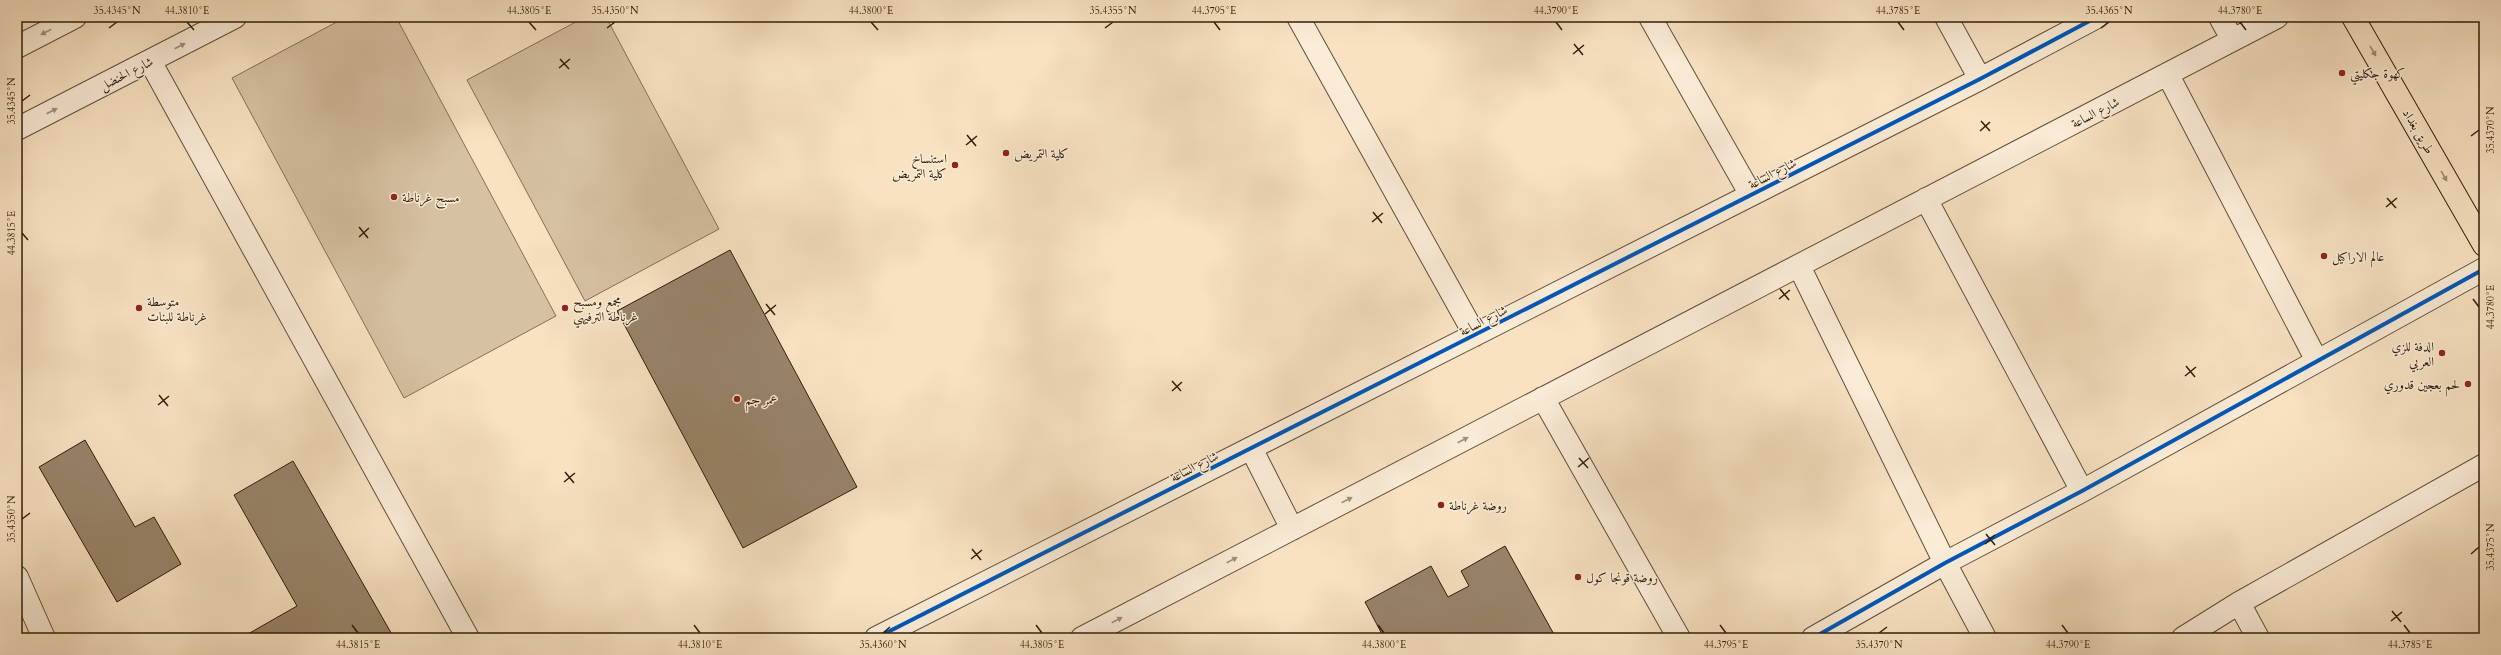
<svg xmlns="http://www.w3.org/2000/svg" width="2501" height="655" font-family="Cardo,Amiri,serif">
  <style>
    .green { fill: #d6c1a3; stroke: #837056 }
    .building { fill: #98846a; stroke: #301e0a }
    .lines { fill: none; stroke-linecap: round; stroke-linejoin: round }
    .minor-casing { stroke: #624f38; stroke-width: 24 }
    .primary-casing { stroke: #301e0a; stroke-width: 24 }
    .minor { stroke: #faecd7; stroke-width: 22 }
    .primary { stroke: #f8e2c2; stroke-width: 22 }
    .cycleway-casing { stroke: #faecd7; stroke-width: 6 }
    .cycleway { stroke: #0057b8; stroke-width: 4 }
    .oneway { fill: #9f8f7b }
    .oneway2 { fill: #9e8a6f }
    .ticks { fill: none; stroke: #301e0a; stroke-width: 1.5 }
    .poi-dot { fill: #8f2418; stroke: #faecd7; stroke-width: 1.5 }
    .labels { text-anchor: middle; stroke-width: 3; stroke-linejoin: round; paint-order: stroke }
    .street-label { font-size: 13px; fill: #301e0a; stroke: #faecd7 }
    .poi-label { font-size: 13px; fill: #301e0a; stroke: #faecd7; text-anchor: start }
    .neatline { fill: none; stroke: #301e0a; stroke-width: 1.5 }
    .ticks-label { font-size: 10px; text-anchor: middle; fill: #301e0a }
  </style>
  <rect width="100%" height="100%" fill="#f8e2c2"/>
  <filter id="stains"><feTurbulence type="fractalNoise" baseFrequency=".005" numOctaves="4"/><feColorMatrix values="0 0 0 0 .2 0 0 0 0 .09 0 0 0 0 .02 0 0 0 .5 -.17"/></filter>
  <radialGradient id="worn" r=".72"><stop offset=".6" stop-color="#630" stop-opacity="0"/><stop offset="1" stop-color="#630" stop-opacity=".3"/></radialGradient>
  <path class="green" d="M346,17H396L556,316L404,398L232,78Z
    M585,17H606L719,229L585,301L467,80Z"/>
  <path class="building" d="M730,250L857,487L743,548L617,311Z
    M85,440L135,527L154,517L181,564L117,602L39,467Z
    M293,461L394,638H241L297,606L234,495Z
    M1505,546L1556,638H1384L1365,602L1431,566L1448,597L1469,586L1461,571Z"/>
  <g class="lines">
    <g class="minor-casing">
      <path id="minor" d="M1298,17L1475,335
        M1650,17L1751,195
        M1946,17L1980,79
        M2220,17L2232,39
        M17,47L75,17
        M150,61L468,638
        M2168,75L2317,361
        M17,129L235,17
        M1926,199L2082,491
        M1799,266L1945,563L1985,638
        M1543,398L1679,638
        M1251,448L1292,529
        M17,577L44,638
        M2239,603L2258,638
        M876,638L1980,79L2097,17
        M1082,638L2277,17
        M1813,638L1945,563L2082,491L2484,269
        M2183,638L2239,603L2484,465"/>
    </g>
    <g class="primary-casing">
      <path id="primary" d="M2353,17L2484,245"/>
    </g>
    <use href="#minor" class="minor"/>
    <use href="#primary" class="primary"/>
    <g class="cycleway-casing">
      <path id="cycleway" d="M876,638L1980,79L2097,17
        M1813,638L1945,563L2082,491L2484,269"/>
    </g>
    <use href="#cycleway" class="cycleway"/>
  </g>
  <defs><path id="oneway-solid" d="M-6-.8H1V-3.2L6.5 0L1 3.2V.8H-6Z"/></defs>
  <g class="oneway">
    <use href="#oneway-solid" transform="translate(46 32) rotate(153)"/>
    <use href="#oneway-solid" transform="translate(180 46) rotate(-27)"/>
    <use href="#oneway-solid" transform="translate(52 111) rotate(-27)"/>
    <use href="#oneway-solid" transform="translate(1463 440) rotate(-27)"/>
    <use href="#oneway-solid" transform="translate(1347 500) rotate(-27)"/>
    <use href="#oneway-solid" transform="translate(1232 560) rotate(-27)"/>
    <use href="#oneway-solid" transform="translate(1117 620) rotate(-27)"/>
  </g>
  <g class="oneway2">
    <use href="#oneway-solid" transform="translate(2373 51) rotate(60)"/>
    <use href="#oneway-solid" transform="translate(2444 176) rotate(60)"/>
  </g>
  <path class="ticks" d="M187,22L194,30M529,22L536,30M871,22L878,30M1214,22L1220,30M1556,22L1562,30M1898,22L1904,30M2240,22L2246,30M109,28L117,22M607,28L615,22M1105,28L1113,22M2101,28L2109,22M1574,44L1583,55M1573,54L1584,45M560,59L569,69M559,68L570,59M22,101L30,95M1981,121L1990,131M1980,131L1990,122M967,135L976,146M2471,136L2479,130M966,145L977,136M2387,198L2396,208M2386,207L2397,198M1373,212L1382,223M1372,222L1383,213M359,227L368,238M22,233L28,240M359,237L369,228M1780,289L1789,300M1779,299L1790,290M2473,299L2479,307M766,304L775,315M765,314L776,305M2186,366L2195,377M2185,376L2196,367M1172,381L1181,391M1172,391L1182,382M159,395L168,406M158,405L169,396M1579,458L1588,468M1578,467L1589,458M565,472L574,483M564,482L575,473M22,519L30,513M1986,534L1995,545M1985,544L1995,535M972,549L981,560M2471,554L2479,547M971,559L982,550M2392,611L2401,622M2391,621L2402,612M352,625L358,633M694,625L700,633M1036,625L1042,633M1378,625L1384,633M1720,625L1726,633M2062,625L2068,633M2404,625L2410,633M883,633L890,627M1879,633L1887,627"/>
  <g class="poi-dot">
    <circle cx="2342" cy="73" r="4"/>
    <circle cx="1006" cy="153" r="4"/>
    <circle cx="955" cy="165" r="4"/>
    <circle cx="394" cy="197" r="4"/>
    <circle cx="2324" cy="256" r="4"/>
    <circle cx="139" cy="308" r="4"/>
    <circle cx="565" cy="308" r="4"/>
    <circle cx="2442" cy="353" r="4"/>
    <circle cx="2468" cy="384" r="4"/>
    <circle cx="737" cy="399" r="4"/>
    <circle cx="1441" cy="505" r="4"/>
    <circle cx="1578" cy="577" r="4"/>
  </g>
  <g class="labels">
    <g class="street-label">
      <text transform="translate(126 73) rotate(-27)" y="5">شارع الحنضل</text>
      <text transform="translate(2095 112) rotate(-27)" y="5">شارع الساعة</text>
      <text transform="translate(2419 131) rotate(60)" y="5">طريق بغداد</text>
      <text transform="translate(1772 173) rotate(-27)" y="5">شارع الساعة</text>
      <text transform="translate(1483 320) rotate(-27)" y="5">شارع الساعة</text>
      <text transform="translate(1194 466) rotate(-27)" y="5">شارع الساعة</text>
    </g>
    <g class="poi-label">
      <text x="2350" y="78">كهوة جكليتي</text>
      <text x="1014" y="158">كلية التمريض</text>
      <text x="947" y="163" text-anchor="end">استنساخ<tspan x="947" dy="15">کلیة التمریض</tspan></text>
      <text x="402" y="202">مسبح غرناطة</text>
      <text x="2332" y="261">عالم الاراكيل</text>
      <text x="147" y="306">متوسطة<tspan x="147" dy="15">غرناطة للبنات</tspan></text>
      <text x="573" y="306">مجمع ومسبح<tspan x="573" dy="15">غرناطة الترفيهي</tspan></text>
      <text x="2434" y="351" text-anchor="end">الدفة للزي<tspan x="2434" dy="15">العربي</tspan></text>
      <text x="2460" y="389" text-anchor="end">لحم بعجين قدوري</text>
      <text x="745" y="404">عمر جم</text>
      <text x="1449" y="510">روضة غرناطة</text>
      <text x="1586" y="582">روضة قونجا كول</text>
    </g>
  </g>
  <rect width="2501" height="655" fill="none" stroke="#f8e2c2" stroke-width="44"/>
  <rect x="22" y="22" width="2457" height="611" class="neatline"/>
  <g class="ticks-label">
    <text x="117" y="14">35.4345°N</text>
    <text x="187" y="14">44.3810°E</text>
    <text x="529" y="14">44.3805°E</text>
    <text x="615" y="14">35.4350°N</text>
    <text x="871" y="14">44.3800°E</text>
    <text x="1113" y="14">35.4355°N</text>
    <text x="1214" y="14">44.3795°E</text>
    <text x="1556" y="14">44.3790°E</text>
    <text x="1898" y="14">44.3785°E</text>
    <text x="2109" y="14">35.4365°N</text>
    <text x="2240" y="14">44.3780°E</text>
    <text transform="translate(11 101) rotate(-90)" y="4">35.4345°N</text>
    <text transform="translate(2490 130) rotate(-90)" y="4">35.4370°N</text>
    <text transform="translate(11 233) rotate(-90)" y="4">44.3815°E</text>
    <text transform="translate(2490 307) rotate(-90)" y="4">44.3780°E</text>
    <text transform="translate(11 519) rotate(-90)" y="4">35.4350°N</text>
    <text transform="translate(2490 547) rotate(-90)" y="4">35.4375°N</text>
    <text x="358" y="648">44.3815°E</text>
    <text x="700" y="648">44.3810°E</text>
    <text x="883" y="648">35.4360°N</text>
    <text x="1042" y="648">44.3805°E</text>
    <text x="1384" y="648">44.3800°E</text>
    <text x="1726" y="648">44.3795°E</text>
    <text x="1879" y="648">35.4370°N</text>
    <text x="2068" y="648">44.3790°E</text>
    <text x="2410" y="648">44.3785°E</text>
  </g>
  <rect width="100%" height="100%" filter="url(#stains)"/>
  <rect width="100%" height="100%" fill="url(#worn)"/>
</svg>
